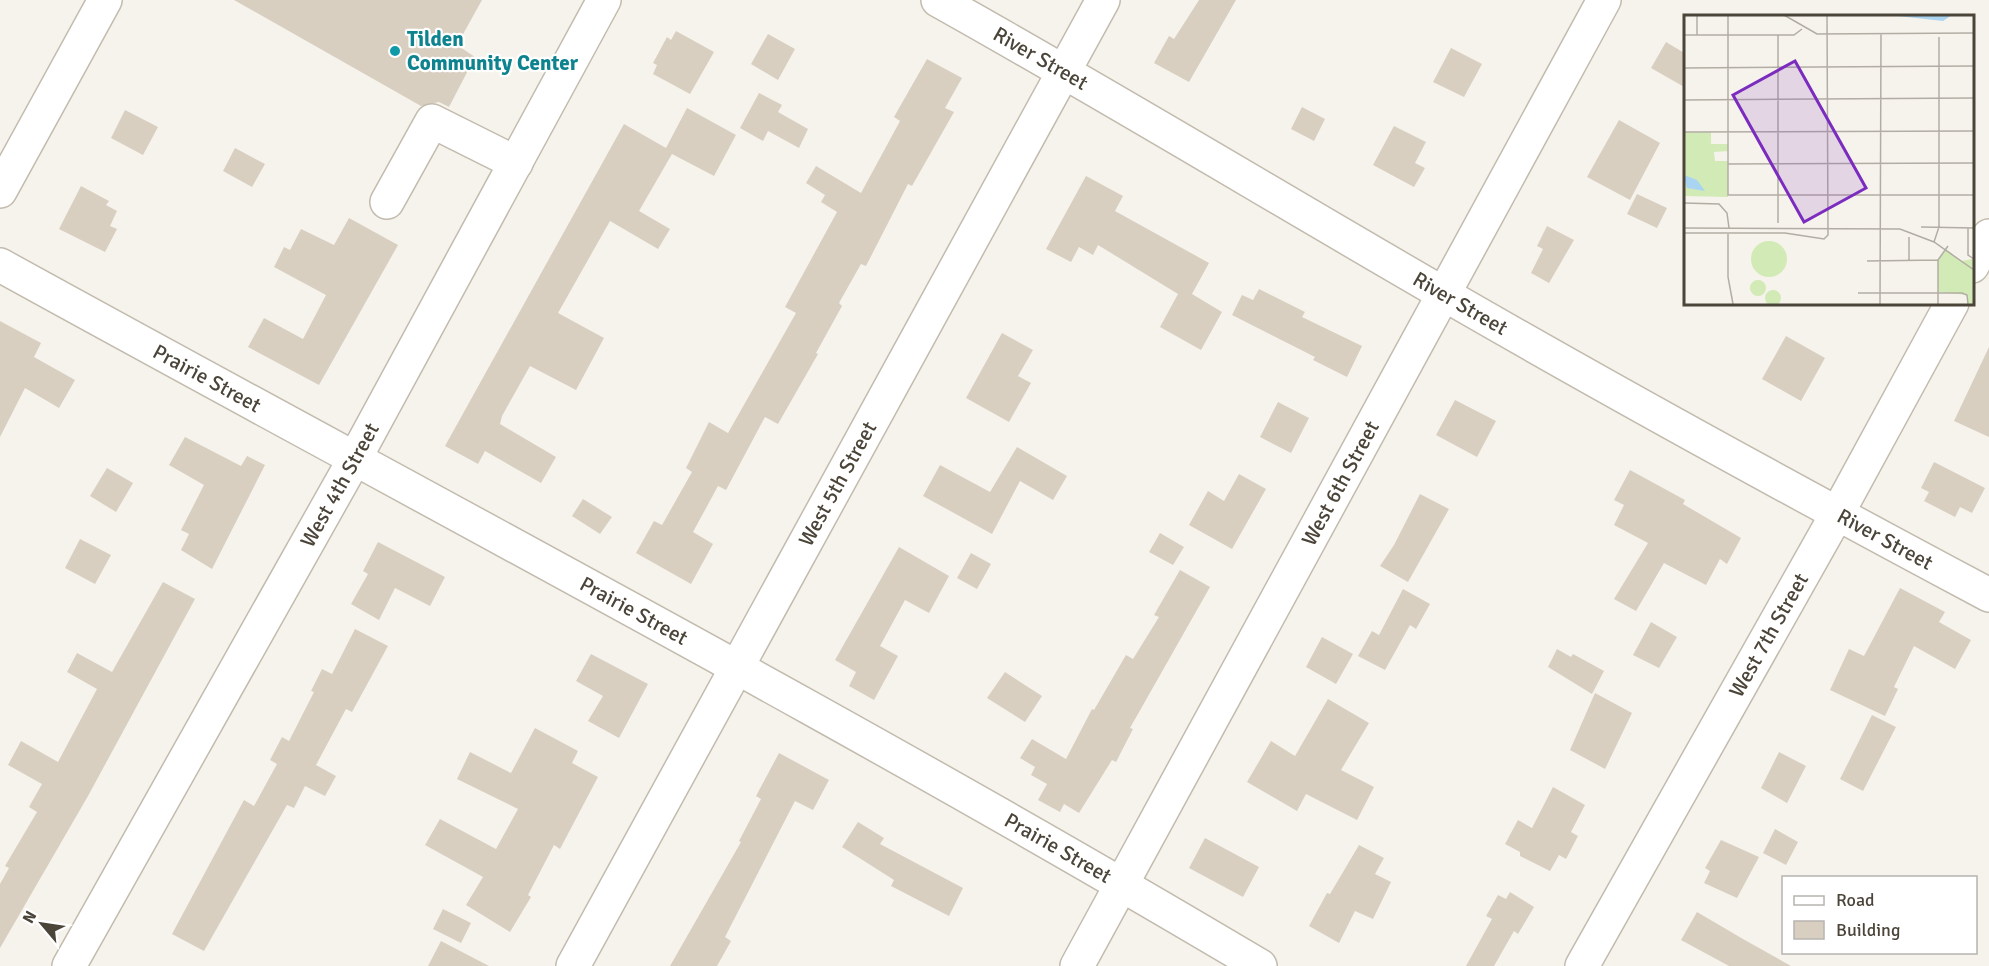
<svg xmlns="http://www.w3.org/2000/svg" width="1989" height="966" font-family="Signika,sans-serif">
  <style>
    .building { fill: #d8cfc1 }
    .lines { fill: none; stroke-linecap: round; stroke-linejoin: round }
    .minor-casing { stroke: #c2bbae; stroke-width: 36 }
    .minor { stroke: #fff; stroke-width: 33 }
    .culture-dot { fill: #0f9aa8; stroke: #fff; stroke-width: 2 }
    .labels { text-anchor: middle; stroke-width: 4.5; stroke-linejoin: round; paint-order: stroke }
    .culture-label { font-size: 21px; font-weight: bold; fill: #0d838f; stroke: #fff; text-anchor: start }
    .street-label { font-size: 21px; fill: #4b4439; stroke: #fff }
    .inset-road { fill: none; stroke: #b2ada4; stroke-width: 1.5 }
    .view { fill: #7b2cbf; fill-opacity: 0.15; stroke: #7b2cbf; stroke-width: 3 }
    .inset-edge { fill: none; stroke: #4b4439; stroke-width: 3 }
  </style>
  <rect width="100%" height="100%" fill="#f6f3ec"/>
  <path class="building" d="M234,0H482L457,45L475,57L449,107L439,102L421,106Z
    M1199,0H1236L1189,82L1154,63L1169,36L1174,39Z
    M676,31L714,52L690,94L653,74L657,65L653,63L667,37L671,40Z
    M768,34L795,49L778,80L751,64Z
    M1666,42L1686,54V88L1651,68Z
    M1451,48L1482,64L1464,97L1433,82Z
    M927,59L962,78L945,108L954,112L912,186L908,184L866,266L861,264L839,303L842,306L816,353L818,354L778,424L765,417L726,490L718,486L693,532L713,544L691,584L636,553L654,521L662,525L692,472L686,468L709,422L728,433L796,313L785,307L837,212L821,202L825,195L806,183L816,166L861,193L900,121L894,117Z
    M759,93L782,105L778,112L808,129L799,148L768,131L763,141L740,128Z
    M1302,107L1325,119L1314,141L1291,129Z
    M687,108L736,135L714,176L672,154L639,211L670,229L658,249L610,221L558,313L604,338L576,390L530,366L502,416L500,424L556,457L541,483L485,451L478,464L445,446L624,124L666,148Z
    M125,110L158,127L143,155L111,138Z
    M1619,120L1660,143L1630,200L1587,177Z
    M1394,126L1426,142L1415,163L1425,168L1414,187L1373,165Z
    M235,148L265,164L252,187L223,171Z
    M1086,176L1123,196L1115,211L1209,263L1192,294L1222,312L1201,350L1160,327L1178,294L1098,245L1093,255L1079,247L1071,262L1046,249Z
    M81,186L109,201L106,205L117,211L110,226L117,229L105,252L59,229Z
    M1637,194L1667,208L1657,228L1627,214Z
    M349,218L398,245L319,385L248,347L264,318L303,339L326,295L274,267L284,247L290,250L301,229L334,245Z
    M1547,226L1574,240L1549,283L1531,273L1543,249L1537,246Z
    M1259,289L1305,312L1302,317L1362,346L1347,377L1313,360L1315,357L1232,315L1242,295L1253,300Z
    M0,321L41,343L34,357L75,380L59,408L25,388L0,437Z
    M1002,333L1033,350L1018,376L1031,383L1009,422L966,398Z
    M1786,336L1825,358L1801,401L1762,379Z
    M1989,347V437L1954,421Z
    M1455,400L1496,421L1477,457L1436,435Z
    M1278,402L1309,418L1291,453L1260,437Z
    M185,437L241,466L247,456L265,465L212,569L181,550L189,534L181,530L204,485L169,465Z
    M1017,447L1067,476L1053,500L1020,481L992,534L923,496L940,465L990,492Z
    M1934,462L1985,488L1972,513L1960,507L1955,517L1924,501L1929,492L1921,488Z
    M107,468L133,483L116,512L90,496Z
    M1630,470L1685,500L1683,504L1741,538L1727,564L1720,559L1706,585L1664,563L1636,611L1614,599L1648,543L1614,525L1624,505L1614,500Z
    M1239,474L1266,489L1232,549L1189,525L1208,491L1224,501Z
    M1420,494L1449,509L1408,582L1380,566L1394,545Z
    M583,499L612,517L600,534L572,516Z
    M1160,533L1184,547L1173,565L1149,552Z
    M80,539L111,555L95,584L65,568Z
    M378,542L445,577L430,606L395,588L379,620L351,604L368,574L363,571Z
    M899,547L949,576L929,613L905,600L880,646L898,656L874,700L849,686L856,672L835,660Z
    M971,553L991,564L977,589L957,578Z
    M1180,570L1210,587L1130,728L1133,729L1116,762L1112,760L1079,813L1064,804L1060,812L1038,800L1047,784L1031,775L1035,767L1020,758L1032,739L1066,759L1092,709L1094,710L1126,655L1133,659L1159,617L1154,615Z
    M163,582L195,599L88,796L0,948V884L9,868L5,866L37,812L29,807L42,784L8,765L21,741L58,762L97,689L67,672L77,653L112,672Z
    M1900,588L1945,612L1939,622L1971,640L1955,669L1914,646L1894,687L1898,689L1885,716L1830,690L1849,649L1864,656Z
    M1403,589L1430,604L1416,629L1410,625L1385,670L1358,656L1372,631L1379,635Z
    M1651,622L1677,637L1659,668L1633,655Z
    M355,629L388,646L352,712L346,709L316,765L336,776L325,796L305,786L294,808L287,805L204,951L172,934L244,800L254,806L277,764L270,760L282,737L289,741L314,692L311,691L322,669L332,674Z
    M1322,637L1353,654L1336,684L1306,667Z
    M1557,649L1571,657L1573,654L1604,671L1592,694L1548,667Z
    M591,654L648,684L619,738L588,721L603,696L576,681Z
    M1005,672L1042,696L1025,722L987,698Z
    M1595,693L1632,713L1605,769L1570,750Z
    M1328,699L1369,723L1341,770L1374,787L1357,820L1306,794L1297,811L1247,782L1271,741L1295,756Z
    M1872,715L1896,727L1863,791L1840,779Z
    M535,728L578,751L572,763L598,777L560,849L554,845L528,895L531,897L510,932L466,905L483,877L425,845L440,819L496,849L518,809L457,779L470,752L511,773Z
    M1779,752L1806,766L1787,803L1761,788Z
    M779,753L829,780L813,810L795,801L725,937L731,941L717,966H670L741,842L739,841L761,799L756,796Z
    M1553,787L1585,805L1571,832L1578,836L1566,859L1559,855L1550,871L1520,856V852L1505,844L1518,820L1532,828Z
    M858,822L884,838L880,844L963,888L949,916L891,886L894,880L842,847Z
    M1775,829L1798,842L1786,865L1763,853Z
    M1205,838L1259,867L1243,897L1189,868Z
    M1721,840L1759,857L1737,898L1704,883L1710,871L1705,868Z
    M1359,845L1384,858L1375,874L1391,882L1373,919L1355,911L1339,943L1309,926L1327,893L1330,894Z
    M1510,892L1534,907L1518,934L1514,931L1494,966H1466L1492,919L1486,916L1498,895L1506,899Z
    M443,909L471,923L461,943L433,929Z
    M1697,912L1743,939L1791,966H1729L1681,940Z
    M441,941L489,966H428Z"/>
  <g class="lines">
    <g class="minor-casing">
      <g id="minor">
        <path id="s1" d="M938,0C1108,95 1274,196 1442,293C1622,397 1805,497 1989,595"/>
        <path d="M0,191L105,0"/>
        <path d="M387,202L432,121L516,163"/>
        <path id="s2" d="M0,265C421,497 847,720 1260,966"/>
        <path d="M1972,266L1989,236"/>
        <path id="s3" d="M69,966L354,460L604,0"/>
        <path id="s4" d="M573,966L1103,0"/>
        <path id="s5" d="M1077,966L1604,0"/>
        <path id="s6" d="M1582,966L1837,514L1952,303"/>
      </g>
    </g>
    <use href="#minor" class="minor"/>
  </g>
  <circle class="culture-dot" cx="395" cy="51" r="6"/>
  <g class="labels">
    <g class="culture-label">
      <text x="407" y="46">Tilden<tspan x="407" dy="24">Community Center</tspan></text>
    </g>
    <g class="street-label">
      <text dy="7" stroke="none"><textPath href="#s1" startOffset="118">River Street</textPath></text>
      <text dy="7" stroke="none"><textPath href="#s1" startOffset="604">River Street</textPath></text>
      <text dy="7" stroke="none"><textPath href="#s2" startOffset="236">Prairie Street</textPath></text>
      <text dy="7" stroke="none"><textPath href="#s5" startOffset="550">West 6th Street</textPath></text>
      <text dy="7" stroke="none"><textPath href="#s4" startOffset="550">West 5th Street</textPath></text>
      <text dy="7" stroke="none"><textPath href="#s3" startOffset="552">West 4th Street</textPath></text>
      <text dy="7" stroke="none"><textPath href="#s1" startOffset="1090">River Street</textPath></text>
      <text dy="7" stroke="none"><textPath href="#s2" startOffset="722">Prairie Street</textPath></text>
      <text dy="7" stroke="none"><textPath href="#s6" startOffset="380">West 7th Street</textPath></text>
      <text dy="7" stroke="none"><textPath href="#s2" startOffset="1208">Prairie Street</textPath></text>
    </g>
  </g>
  <g transform="translate(1684 15)">
    <rect width="290" height="290" fill="#f6f3ec"/>
    <path d="M0,117H27V129H44V136L30,137L31,146H44V182L0,181ZM67 244a18 18 0 1 1 36 0a18 18 0 1 1-36 0ZM262,234L277,246L289,244V289H284L283,280L254,277V245ZM66 273a8 8 0 1 1 16 0a8 8 0 1 1-16 0ZM81 283a8 8 0 1 1 16 0a8 8 0 1 1-16 0Z" fill="#d2eab5"/>
    <path d="M205,0H268L259,6ZM3,161L13,165L21,176L3,173L0,162Z" fill="#a9d4f2"/>
    <path class="inset-road" d="M13,0V20M44,0V180H290M100,0L133,19L290,18M0,20H110L118,14M94,20V208M0,53L290,51M0,85L290,83M0,117L290,116M44,149L290,148M0,188L35,189L43,198L45,213M237,212L290,213M0,213L216,214L250,227L290,255M284,213V240L290,244M0,218H101L140,224L144,220L143,0M44,219V262L49,289M225,222V246M250,227L255,212V22M183,246L254,245M174,278H278L283,280L284,289M196,289L197,18M254,289V245L264,231"/>
    <path class="view" d="M111,46L182,173L120,207L49,80Z"/>
    <rect width="290" height="290" class="inset-edge"/>
  </g>
  <rect x="1782" y="876" width="195" height="78" fill="#ffffff" stroke="#b7b4b0" stroke-width="1.5"/>
  <rect x="1794" y="896" width="30" height="9" fill="#ffffff" stroke="#b7b4b0" stroke-width="1.5"/>
  <text x="1836" y="906" font-size="18" fill="#4b4439">Road</text>
  <rect x="1794" y="921" width="30" height="18" fill="#d8cfc1" stroke="#b7b4b0" stroke-width="1.5"/>
  <text x="1836" y="936" font-size="18" fill="#4b4439">Building</text>
  <g transform="translate(42 924) rotate(299)" stroke="#ffffff" stroke-width="4.5" paint-order="stroke">
  <path d="M0-4.5L10 22L0 15L-10 22Z" fill="#4b4439"/>
  <text y="-9" font-size="16" font-weight="bold" text-anchor="middle" fill="#4b4439">N</text>
  </g>
</svg>
